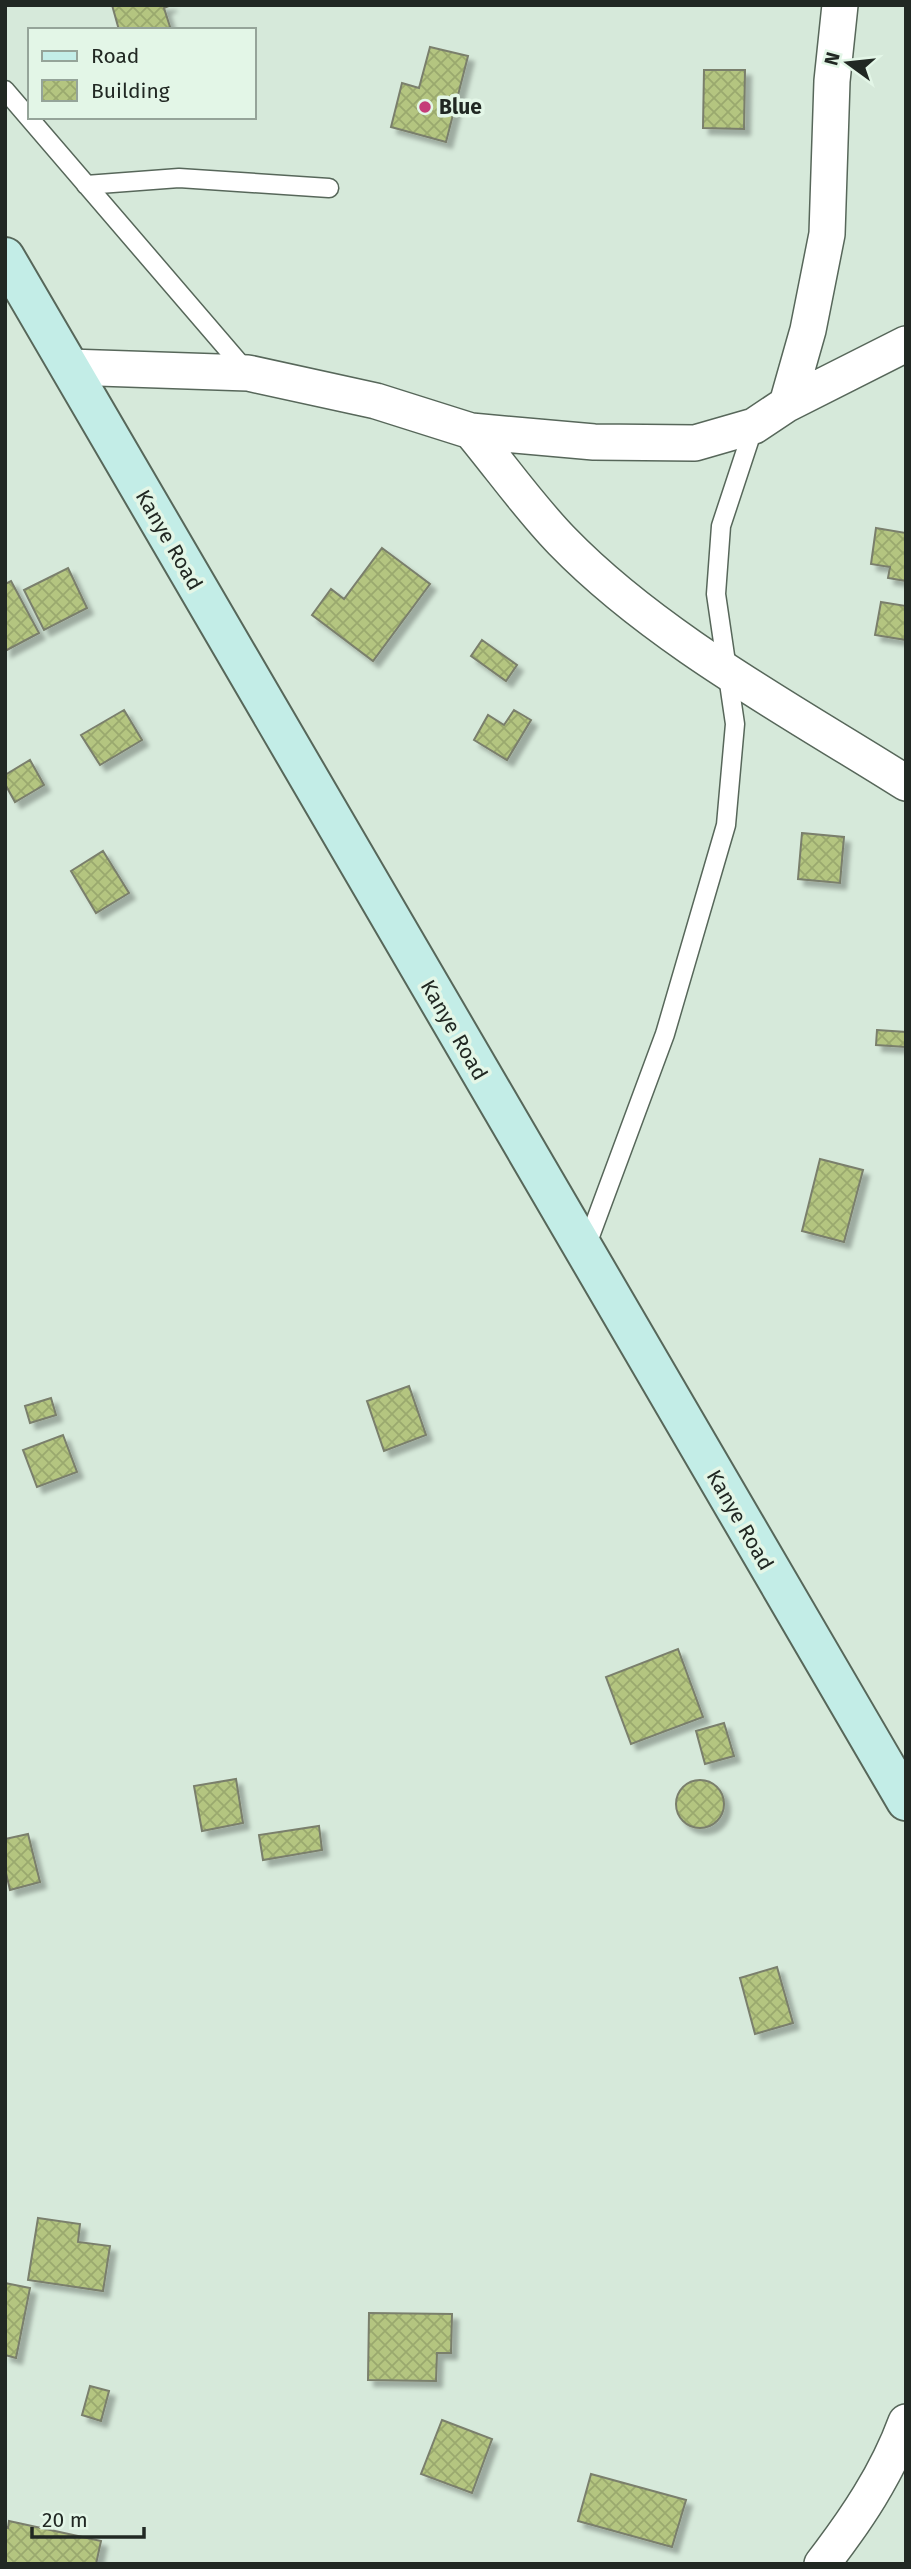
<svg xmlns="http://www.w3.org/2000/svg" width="911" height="2569" font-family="'Fira Sans',sans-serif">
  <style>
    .building { fill: url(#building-cross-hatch); stroke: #7a7f6c; stroke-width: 2; filter: url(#shadow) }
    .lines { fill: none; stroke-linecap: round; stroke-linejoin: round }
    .lane-casing { stroke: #57675a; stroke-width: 21 }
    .street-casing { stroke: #57675a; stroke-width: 38 }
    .secondary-casing { stroke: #57675a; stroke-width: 42 }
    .lane { stroke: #fff; stroke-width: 18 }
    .street { stroke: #fff; stroke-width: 35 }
    .secondary { stroke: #c3ede7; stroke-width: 38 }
    .poi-dot { fill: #c53c78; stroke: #e3f6e7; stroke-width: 2.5 }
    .labels { text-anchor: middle; stroke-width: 7; stroke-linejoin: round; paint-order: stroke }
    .poi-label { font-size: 21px; font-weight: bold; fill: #212823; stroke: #e3f6e7; text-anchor: start }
    .street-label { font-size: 21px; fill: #212823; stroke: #e3f6e7 }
  </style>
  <defs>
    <pattern id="building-cross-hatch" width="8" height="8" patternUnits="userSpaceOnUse" patternTransform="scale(1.75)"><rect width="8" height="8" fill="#b4c580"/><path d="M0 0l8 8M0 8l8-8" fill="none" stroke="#9aa96e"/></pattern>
    <filter id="shadow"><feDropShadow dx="6" dy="6" stdDeviation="2" flood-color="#0004"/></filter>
  </defs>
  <rect width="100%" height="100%" fill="#d6e9da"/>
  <path class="building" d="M112,5H171L164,8L171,30H119Z
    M430,47L468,56L446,142L391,127L402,83L419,88Z
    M704,70H745L744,129L703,128Z
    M876,528L906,533V581L888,578L890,567L871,564Z
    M382,548L430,584L373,661L312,615L331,589L344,599Z
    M68,568L87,608L44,630L24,590Z
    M11,581L39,633L5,651V584Z
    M881,602L906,606V640L875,635Z
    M482,640L517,665L506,681L471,656Z
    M124,710L142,740L100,765L81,735Z
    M514,710L531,720L507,760L474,740L488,715L504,725Z
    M30,760L44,785L15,802L5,784V775Z
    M802,833L844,837L840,883L798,879Z
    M103,851L129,893L96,913L71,871Z
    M877,1030L906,1032V1047L876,1045Z
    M820,1159L863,1170L844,1242L802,1231Z
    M409,1386L426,1435L384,1451L367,1401Z
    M51,1398L56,1415L30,1423L25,1406Z
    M63,1435L77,1472L37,1487L23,1450Z
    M678,1649L703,1717L631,1744L606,1677Z
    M724,1723L734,1756L705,1764L696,1731Z
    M236,1779L243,1823L202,1831L194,1786Z
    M676 1804a24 24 0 1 1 48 0a24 24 0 1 1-48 0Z
    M319,1826L322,1850L263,1860L259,1835Z
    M28,1834L40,1882L10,1890L5,1869V1839Z
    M777,1967L793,2023L755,2034L740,1978Z
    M38,2218L80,2224L78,2242L110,2246L103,2291L28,2280Z
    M5,2283L30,2288L16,2358L5,2355Z
    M369,2313L452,2314L451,2353H437L436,2381L368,2380Z
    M90,2386L109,2391L101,2421L82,2415Z
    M442,2420L492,2439L472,2493L421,2474Z
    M591,2474L686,2500L672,2547L578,2521Z
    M9,2521L101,2541L96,2564H5V2527L8,2528Z"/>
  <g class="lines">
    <g class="lane-casing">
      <path id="lane" d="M5,90L248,373
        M86,185L179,178L329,188
        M586,1247L665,1034L726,825L735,724L716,594L721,526L754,426"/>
    </g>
    <g class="street-casing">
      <path id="street" d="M69,367L248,373L376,401L471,431L594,442L695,443L754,426L787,404L906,344
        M787,404L808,330L827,234L832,81L840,5
        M471,431C501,467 529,507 562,541C656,638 792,711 906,783
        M822,2564C856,2520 887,2474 906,2422"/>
    </g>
    <g class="secondary-casing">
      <path id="secondary" d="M5,257L906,1801"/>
    </g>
    <use href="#lane" class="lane"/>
    <use href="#street" class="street"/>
    <use href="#secondary" class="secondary"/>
  </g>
  <circle class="poi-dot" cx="425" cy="107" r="7"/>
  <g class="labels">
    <g class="poi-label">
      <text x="439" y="114">Blue</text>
    </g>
    <g class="street-label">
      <text transform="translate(169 540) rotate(60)" y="7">Kanye Road</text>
      <text transform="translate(454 1030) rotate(60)" y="7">Kanye Road</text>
      <text transform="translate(740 1520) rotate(60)" y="7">Kanye Road</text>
    </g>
  </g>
  <rect width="911" height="2569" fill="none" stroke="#212823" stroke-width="14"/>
  <rect x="28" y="28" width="228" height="91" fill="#e3f6e7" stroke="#95a499" stroke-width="2"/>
  <rect x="42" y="51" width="35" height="10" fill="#c3ede7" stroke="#95a499" stroke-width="2"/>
  <text x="91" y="63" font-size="21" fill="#212823">Road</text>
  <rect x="42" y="80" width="35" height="21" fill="url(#building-cross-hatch)" stroke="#95a499" stroke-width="2"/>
  <text x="91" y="98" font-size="21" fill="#212823">Building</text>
  <g transform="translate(848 63) rotate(285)" stroke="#e3f6e7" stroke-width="5" paint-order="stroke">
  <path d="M0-5L12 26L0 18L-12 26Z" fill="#212823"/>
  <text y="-10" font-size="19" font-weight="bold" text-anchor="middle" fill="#212823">N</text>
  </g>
  <path d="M32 2527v10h112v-10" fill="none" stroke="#212823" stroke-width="3.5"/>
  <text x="42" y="2527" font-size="21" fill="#212823" stroke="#e3f6e7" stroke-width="5" paint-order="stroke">20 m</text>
</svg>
